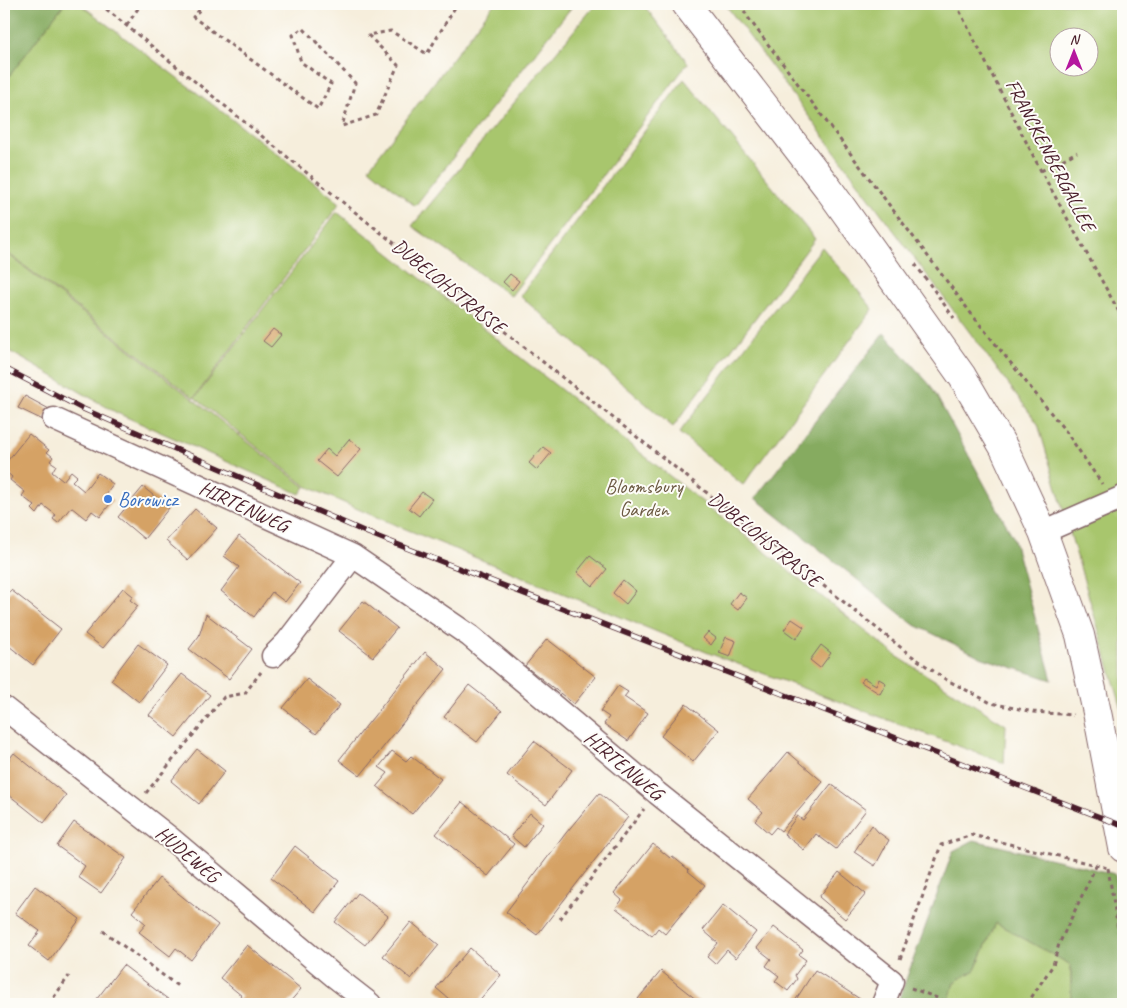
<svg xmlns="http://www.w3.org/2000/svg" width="1127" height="1008" font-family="Caveat,sans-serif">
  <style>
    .green { fill: #a8c66d; stroke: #79724c; fill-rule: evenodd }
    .forest { fill: #86ab60; stroke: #686546 }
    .building { fill: #d5a265 }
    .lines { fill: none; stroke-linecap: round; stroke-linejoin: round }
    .minor-casing { stroke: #866769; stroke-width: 25 }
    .secondary-casing { stroke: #866769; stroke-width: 30 }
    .path { stroke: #866769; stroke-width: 3; stroke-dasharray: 4 4; stroke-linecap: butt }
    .minor { stroke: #fff; stroke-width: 22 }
    .secondary { stroke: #fff; stroke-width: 28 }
    .rail-casing { stroke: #4a1f2b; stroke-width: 5.5 }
    .rail { stroke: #fdfcf7; stroke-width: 4; stroke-dasharray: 11; stroke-linecap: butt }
    .shop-dot { fill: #3f7fe0; stroke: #fdfcf7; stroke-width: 2 }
    .labels { text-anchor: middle; stroke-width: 4; stroke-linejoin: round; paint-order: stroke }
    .street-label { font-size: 20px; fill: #4a1f2b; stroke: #fdfcf7 }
    .park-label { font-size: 20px; fill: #6b5942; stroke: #fdfcf7 }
    .shop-label { font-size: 20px; fill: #366cbe; stroke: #fdfcf7; text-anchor: start }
  </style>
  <rect width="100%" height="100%" fill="#fdfcf7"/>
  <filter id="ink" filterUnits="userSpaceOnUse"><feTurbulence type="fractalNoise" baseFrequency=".02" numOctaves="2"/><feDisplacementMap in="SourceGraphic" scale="10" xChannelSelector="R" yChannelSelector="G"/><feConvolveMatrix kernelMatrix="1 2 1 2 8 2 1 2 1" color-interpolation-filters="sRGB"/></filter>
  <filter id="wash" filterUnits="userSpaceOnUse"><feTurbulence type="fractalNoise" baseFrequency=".0096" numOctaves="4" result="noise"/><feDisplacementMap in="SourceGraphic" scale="20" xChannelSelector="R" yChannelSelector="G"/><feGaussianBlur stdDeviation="1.12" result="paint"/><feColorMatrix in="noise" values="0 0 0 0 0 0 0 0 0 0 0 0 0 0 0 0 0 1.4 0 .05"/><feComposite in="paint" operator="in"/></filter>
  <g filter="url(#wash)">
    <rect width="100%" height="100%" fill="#f6eedc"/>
    <path class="green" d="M64,4H80L283,158L340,203L194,398L4,250V83Z
      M494,4H574L415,206L369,168Z
      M596,4H643L688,63L511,296L412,226Z
      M725,4H1123V713L1038,424ZM1060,38H1090V68H1060Z
      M684,79L815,239L673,427L520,296Z
      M337,212L898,657L1006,725L1004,763L711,654L369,514L306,486L195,398Z
      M822,247L873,309L743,485L679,433Z
      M4,251L305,487L300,494L117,413L4,348Z
      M996,923L1071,965V1004H948L954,982L975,970Z"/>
    <path class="forest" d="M4,4H64L4,83Z
      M884,333L931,386L1013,537L1052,680L983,658L913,624L755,498Z
      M974,840L1115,874L1123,923V1004H1071V965L996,923L975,970L954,982L948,1004H897L953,851Z"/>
    <g id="blocks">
      <path class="building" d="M510,274L519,281L512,290L503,282Z
        M273,329L281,335L271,347L263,341Z
        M25,396L51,410L43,420L18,408Z
        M29,434L49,450L47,452L53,457L50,461L56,465L52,472L63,481L71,471L77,476L72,481L84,491L98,473L113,484L105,495L113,500L100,517L92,511L86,519L71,507L58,523L53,519L56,515L43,505L37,514L32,509L35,506L22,496L25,492L10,480L12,477L4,470V465Z
        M349,439L361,449L337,477L317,461L327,449L335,456Z
        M543,447L551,453L537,470L529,463Z
        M143,487L169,508L144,539L118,517Z
        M422,492L432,499L419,516L409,508Z
        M195,509L217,528L188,560L166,541Z
        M239,536L300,583L285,602L272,592L254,617L221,591L239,567L224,556Z
        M590,556L607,569L593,586L577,572Z
        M623,580L636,591L626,604L613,593Z
        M123,588L133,596L130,600L138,606L103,648L85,634Z
        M11,590L61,629L33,665L4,642V598Z
        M739,592L747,598L738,610L730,604Z
        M363,601L397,628L373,657L339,631Z
        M206,614L252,649L229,679L189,649L199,636Z
        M792,619L804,627L796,639L784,630Z
        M708,632L716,638L711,645L703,638Z
        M726,637L736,641L730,657L719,653Z
        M547,639L596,677L574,704L525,666Z
        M138,644L167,665L139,702L111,680Z
        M821,645L831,653L820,668L810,660Z
        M425,652L446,669L360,776L339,760Z
        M182,674L210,695L176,737L149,715Z
        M864,678L876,685L879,679L886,683L880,694L861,682Z
        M307,679L340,705L316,734L283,708Z
        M469,685L502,711L477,742L444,717Z
        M618,686L628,692L624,697L648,713L628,741L604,724L609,717L600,711Z
        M686,704L719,730L693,762L661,736Z
        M534,741L572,770L546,805L507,775Z
        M197,749L225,771L199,804L171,781Z
        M392,751L406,761L411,756L441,779L412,814L377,786L388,773L379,767Z
        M788,752L823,782L781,831L776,827L770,834L755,821L763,812L748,799Z
        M14,753L66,795L44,823L4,791V766Z
        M831,784L866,810L836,849L816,834L804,850L784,834L797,816L803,820Z
        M599,793L628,817L537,935L506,912L566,833Z
        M462,802L514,844L488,876L436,834Z
        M530,813L543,824L524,847L511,836Z
        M74,822L126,858L101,893L78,877L85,866L57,846Z
        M872,825L878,832L889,840L875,866L854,852Z
        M653,844L670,858L672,856L689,870L688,871L705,885L665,934L658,928L652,936L616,908L622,900L614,893Z
        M295,846L339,881L315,912L271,878Z
        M839,872L866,894L845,919L819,897Z
        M159,878L218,925L191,960L176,948L170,956L139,932L146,924L132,912Z
        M35,886L80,919L49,961L29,946L40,931L15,913Z
        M358,893L388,916L365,945L335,922Z
        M723,905L756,932L736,958L727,950L715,964L707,957L718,943L703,930Z
        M411,922L439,945L411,979L383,956Z
        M774,927L803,950L799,955L806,960L795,975L797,979L788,991L775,981L779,976L766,966L771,959L757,948Z
        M247,945L301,989L288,1004H236L242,996L220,978Z
        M470,948L501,975L476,1004H455L436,988Z
        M123,965L169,1000L165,1004H102L96,1000Z
        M815,970L863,1001L861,1004H793Z
        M661,971L678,985L702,1004H644L638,999Z"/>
    </g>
  </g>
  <g filter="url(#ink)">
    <use href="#blocks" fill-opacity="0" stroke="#866769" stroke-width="1"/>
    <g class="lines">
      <g class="minor-casing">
        <path id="minor" d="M54,419L353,556L470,636L657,793L892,981L883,1004
          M1043,532L1123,497
          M273,656L287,642L353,556
          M4,708L170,838L334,976L370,1004"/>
      </g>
      <g class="secondary-casing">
        <path id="secondary" d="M686,4L828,188L962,376L1004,448L1043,532L1080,635L1098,717L1123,848"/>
      </g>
      <path class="path" d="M100,4L345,204L909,654L945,679L991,703L1033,712L1073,715
        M205,4L193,17L318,109L331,84L301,62L293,35L303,28L355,83L342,126L376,115L398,65L368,35L391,31L427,54L457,4
        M740,4L749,19L973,316L1067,433L1102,484
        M956,4L1041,171L1123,319
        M127,25L141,4
        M1041,171L1077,152
        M915,264L954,318
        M146,793L224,697L245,693L261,672
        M1108,868L1123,960
        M560,919L644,809
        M103,931L179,987
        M900,959L941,845L972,835L1108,868
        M911,988L953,1004
        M49,1004L69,976
        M1027,1004L1053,965L1059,944L1096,866"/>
      <use href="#minor" class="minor"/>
      <use href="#secondary" class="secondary"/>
      <g class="rail-casing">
        <path id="rail" d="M4,368L81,408L368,533L1123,826"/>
      </g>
      <use href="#rail" class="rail"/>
    </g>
  </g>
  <circle class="shop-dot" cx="108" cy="499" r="5"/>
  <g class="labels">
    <g class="street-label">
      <text transform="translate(1051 155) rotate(62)" y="7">FRANCKENBERGALLEE</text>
      <text transform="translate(449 286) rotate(39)" y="7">DUBELOHSTRASSE</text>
      <text transform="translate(244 506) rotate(25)" y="7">HIRTENWEG</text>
      <text transform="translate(765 539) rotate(39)" y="7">DUBELOHSTRASSE</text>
      <text transform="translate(624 765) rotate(40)" y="7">HIRTENWEG</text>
      <text transform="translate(188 854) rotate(40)" y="7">HUDEWEG</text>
    </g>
    <g class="park-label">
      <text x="644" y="493">Bloomsbury<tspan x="644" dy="23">Garden</tspan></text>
    </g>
    <g class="shop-label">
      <text x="118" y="506">Borowicz</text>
    </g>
  </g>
  <rect width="1127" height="1008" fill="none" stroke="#fdfcf7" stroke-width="20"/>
  <g transform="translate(1074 52)"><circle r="24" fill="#fdfcf7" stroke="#b5a4a5"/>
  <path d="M0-4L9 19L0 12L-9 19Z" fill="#b5179e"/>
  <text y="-8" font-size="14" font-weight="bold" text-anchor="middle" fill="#4a1f2b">N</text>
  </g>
</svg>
